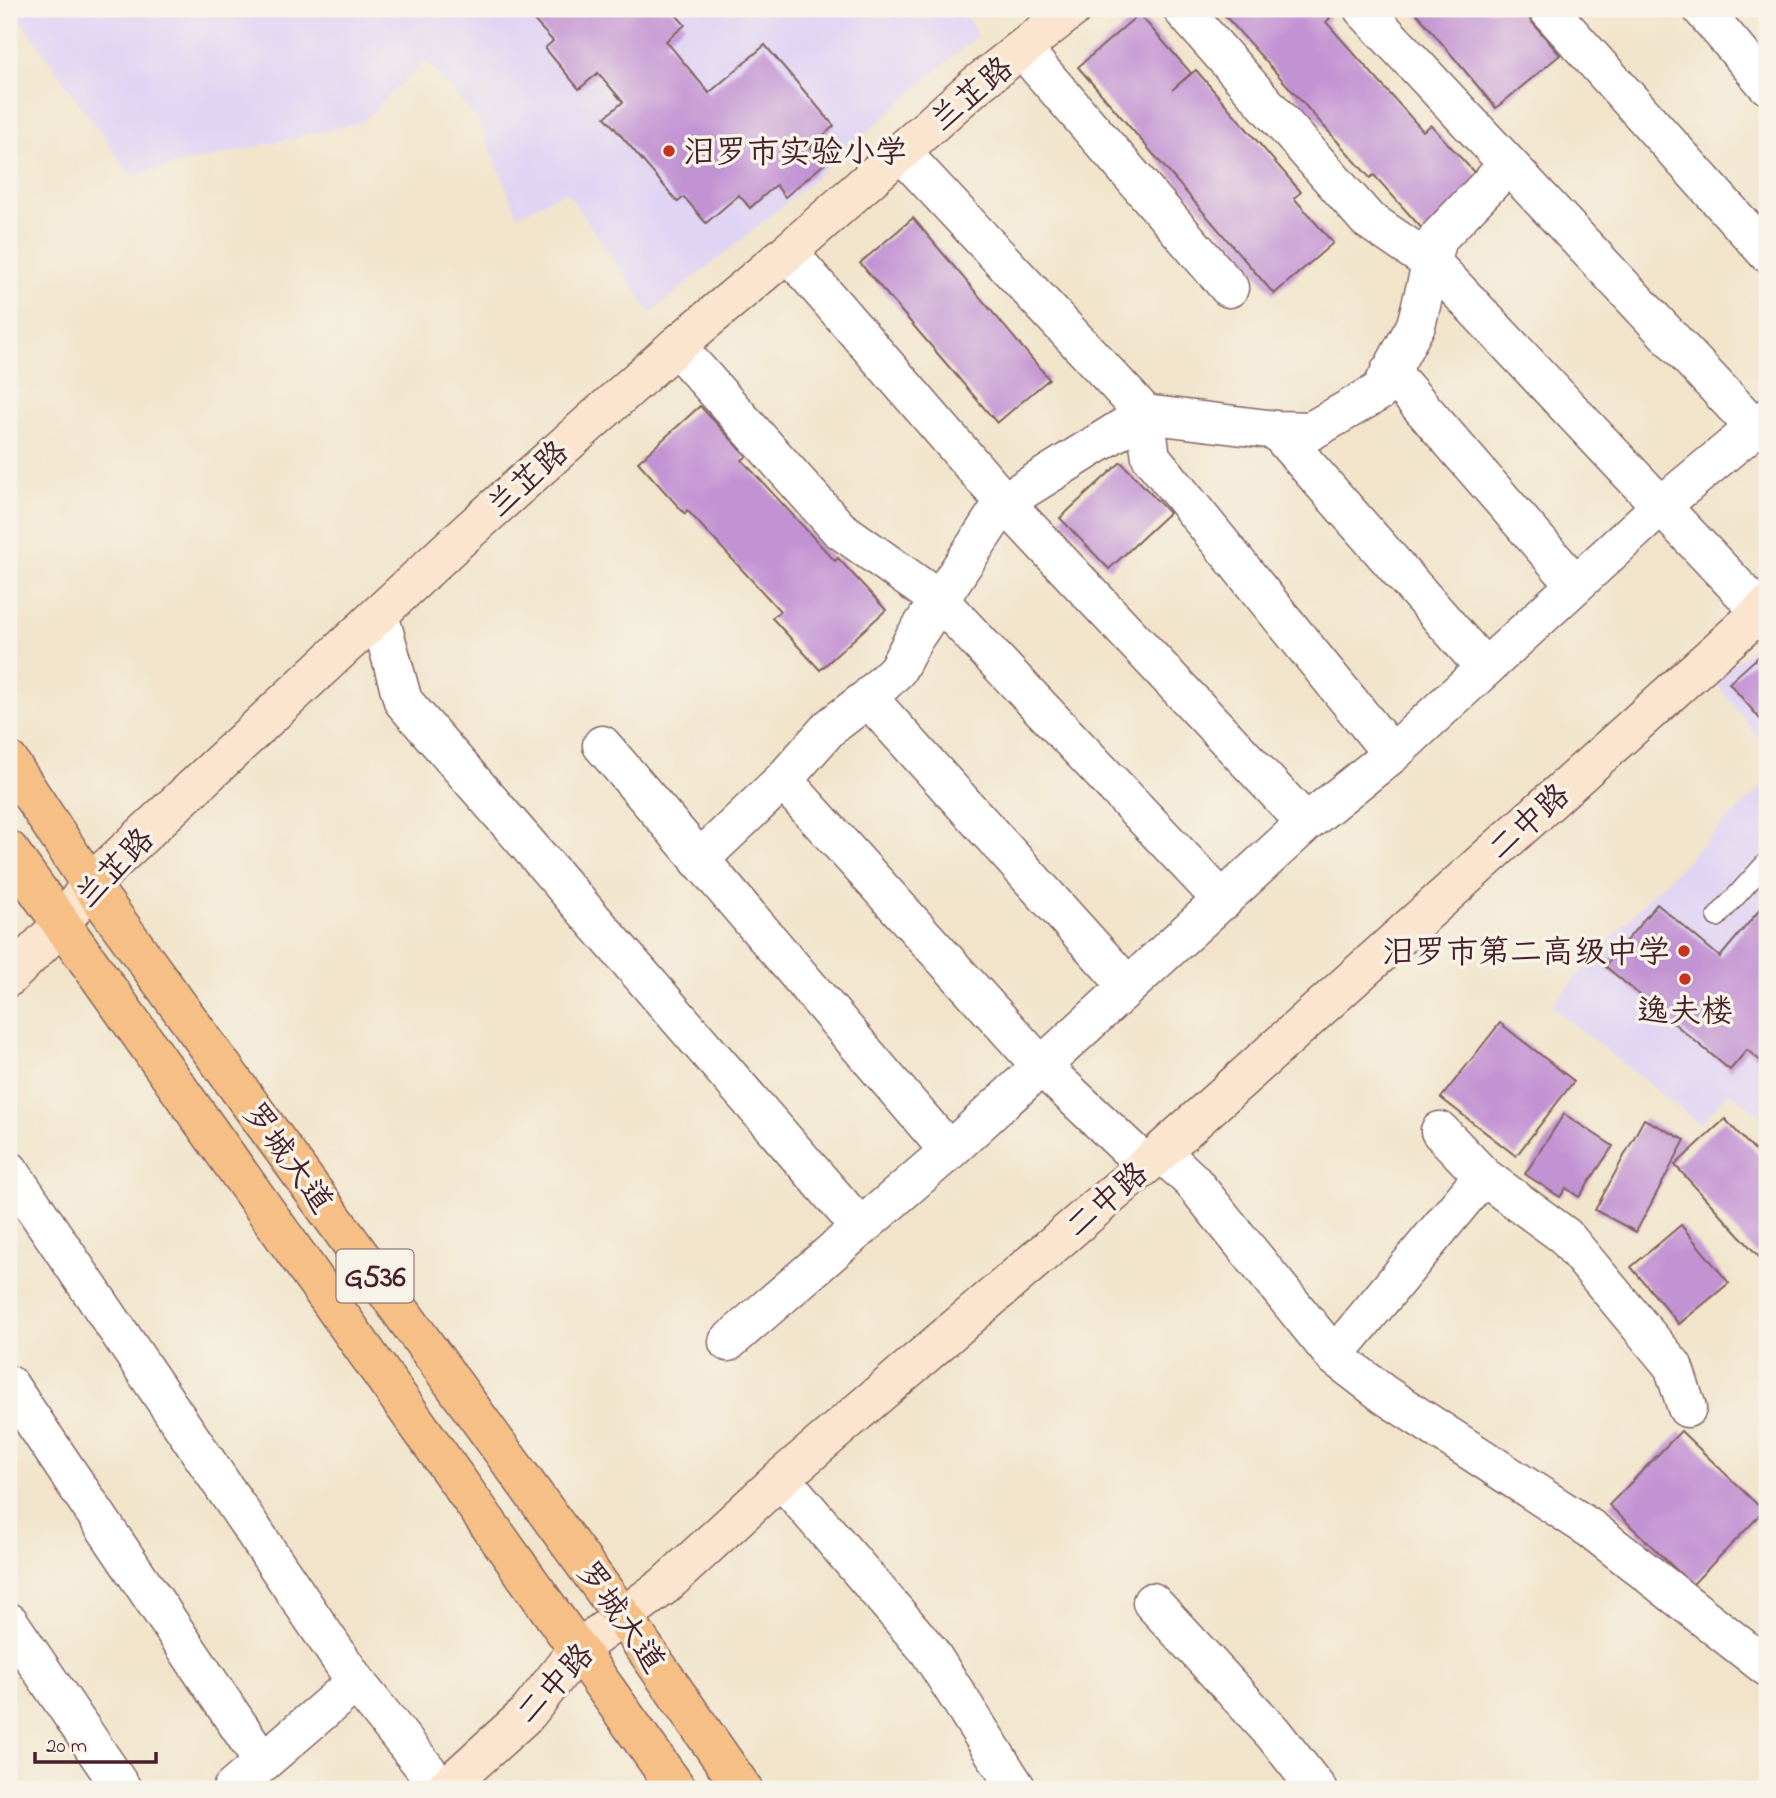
<svg xmlns="http://www.w3.org/2000/svg" width="1776" height="1798" font-family="'Indie Flower','LXGW WenKai TC',sans-serif">
  <style>
    .built { fill: #e0d4f4 }
    .building { fill: #c293d3 }
    .lines { fill: none; stroke-linecap: round; stroke-linejoin: round }
    .lane-casing { stroke: #846463; stroke-width: 22 }
    .street-casing { stroke: #846463; stroke-width: 41 }
    .secondary-casing { stroke: #846463; stroke-width: 41 }
    .highway-casing { stroke: #846463; stroke-width: 41 }
    .lane { stroke: #fff; stroke-width: 19 }
    .street { stroke: #fff; stroke-width: 38 }
    .secondary { stroke: #fbe5cf; stroke-width: 38 }
    .highway { stroke: #f5bf86; stroke-width: 38 }
    .poi-dot { fill: #c8321e; stroke: #f7f3e8; stroke-width: 2.5 }
    .labels { text-anchor: middle; stroke-width: 7; stroke-linejoin: round; paint-order: stroke }
    .shield { fill: #f7f3e8; stroke: #7e5f64; stroke-width: 2 }
    .shield-label { font-size: 30px; font-weight: bold; fill: #4a1f2b }
    .street-label { font-size: 32px; fill: #4a1f2b; stroke: #f7f3e8 }
    .poi-label { font-size: 32px; fill: #4a1f2b; stroke: #f7f3e8; text-anchor: start }
  </style>
  <rect width="100%" height="100%" fill="#f7f3e8"/>
  <filter id="ink" filterUnits="userSpaceOnUse"><feTurbulence type="fractalNoise" baseFrequency=".0143" numOctaves="2"/><feDisplacementMap in="SourceGraphic" scale="14" xChannelSelector="R" yChannelSelector="G"/><feConvolveMatrix kernelMatrix="1 2 1 2 8 2 1 2 1" color-interpolation-filters="sRGB"/></filter>
  <filter id="wash" filterUnits="userSpaceOnUse"><feTurbulence type="fractalNoise" baseFrequency=".00686" numOctaves="4" result="noise"/><feDisplacementMap in="SourceGraphic" scale="28" xChannelSelector="R" yChannelSelector="G"/><feGaussianBlur stdDeviation="1.57" result="paint"/><feColorMatrix in="noise" values="0 0 0 0 0 0 0 0 0 0 0 0 0 0 0 0 0 1.4 0 .05"/><feComposite in="paint" operator="in"/></filter>
  <g filter="url(#wash)">
    <rect width="100%" height="100%" fill="#f1e4ca"/>
    <path class="built" d="M13,9H962L978,35L780,208L651,313L566,191L518,215L479,122L426,60L362,122L131,176Z
      M1767,634V749L1715,681Z
      M1767,782V1122L1729,1091L1700,1125L1551,1006L1650,896Z"/>
    <g id="blocks">
      <path class="building" d="M536,9H671L685,25L666,41L709,93L765,45L834,126L810,147L824,164L785,197L776,185L750,208L739,195L706,223L684,197L678,202L605,117L623,102L598,73L579,89L545,48L553,41L529,15Z
        M1219,9H1322L1330,18L1326,22L1423,131L1431,125L1482,181L1425,232L1374,175L1370,178Z
        M1413,9H1521L1560,55L1496,108Z
        M1139,14L1191,73L1172,90L1196,70L1301,192L1294,198L1333,243L1274,294L1078,67Z
        M913,218L1049,379L997,423L860,263Z
        M700,406L747,456L742,460L835,561L838,558L886,610L820,670L772,618L780,611L687,510L685,514L638,462Z
        M1121,462L1169,513L1109,569L1060,518Z
        M1767,649V727L1729,683Z
        M1767,901V1066L1747,1050L1730,1070L1605,966L1657,904L1720,957Z
        M1500,1023L1574,1081L1516,1156L1441,1098Z
        M1564,1114L1613,1146L1579,1197L1566,1188L1560,1197L1525,1174Z
        M1644,1119L1685,1140L1636,1232L1595,1210Z
        M1725,1119L1767,1164V1253L1761,1259L1675,1165Z
        M1681,1225L1729,1283L1679,1324L1631,1267Z
        M1681,1431L1764,1511L1692,1585L1609,1505Z"/>
    </g>
  </g>
  <g filter="url(#ink)">
    <use href="#blocks" fill-opacity="0" stroke="#846463" stroke-width="2"/>
    <g class="lines">
      <g class="lane-casing">
        <path id="lane" d="M1717,917L1767,862"/>
      </g>
      <g class="street-casing">
        <path id="street" d="M1182,9L1367,219L1433,264L1761,612
          M1363,9L1756,429
          M1548,9L1767,253
          M1702,9L1767,85
          M1023,50L1229,288
          M901,152L1145,414L1151,457L1392,754
          M788,252L1004,502L1306,823
          M676,346L839,529L939,600L1223,901
          M1390,371L1575,584
          M1276,430L1484,667
          M379,614L403,701L861,1228
          M868,698L1127,985
          M602,745L949,1151
          M783,780L1041,1066L1146,1165
          M699,860L783,780L829,728L868,698L897,670L913,640L1004,502L1145,414L1276,430L1311,431L1380,391L1416,325L1438,238L1507,166
          M1440,1131L1483,1176L1565,1236L1673,1366L1687,1408
          M1161,1152L1192,1181L1334,1356L1385,1395L1591,1529L1767,1667
          M9,1170L356,1682L442,1789
          M728,1342L949,1151L1306,823L1392,754L1662,505L1767,418
          M1334,1356L1483,1176
          M9,1385L263,1762
          M781,1478L929,1651L1017,1789
          M1152,1602L1273,1733L1317,1789
          M9,1622L122,1789
          M232,1789L356,1682"/>
      </g>
      <g class="secondary-casing">
        <path id="secondary" d="M9,977L60,926L90,884L453,545L676,346L788,252L975,86L1072,9
          M444,1789L528,1713L577,1650L664,1586L781,1478L1146,1165L1767,606"/>
      </g>
      <g class="highway-casing">
        <path id="highway" d="M9,761L90,884L623,1617L743,1789
          M9,850L677,1789"/>
      </g>
      <use href="#lane" class="lane"/>
      <use href="#street" class="street"/>
      <use href="#secondary" class="secondary"/>
      <use href="#highway" class="highway"/>
    </g>
  </g>
  <g class="poi-dot">
    <circle cx="669" cy="151" r="7"/>
    <circle cx="1684" cy="951" r="7"/>
    <circle cx="1685" cy="979" r="7"/>
  </g>
  <g class="labels">
    <rect class="shield" x="336.5" y="1249.5" width="77" height="53" rx="5"/>
    <g class="shield-label">
      <text x="375" y="1286">G536</text>
    </g>
    <g class="street-label">
      <text transform="translate(971 93) rotate(-40)" y="11">兰芷路</text>
      <text transform="translate(527 478) rotate(-42)" y="11">兰芷路</text>
      <text transform="translate(1528 821) rotate(-42)" y="11">二中路</text>
      <text transform="translate(114 867) rotate(-46)" y="11">兰芷路</text>
      <text transform="translate(289 1157) rotate(54)" y="11">罗城大道</text>
      <text transform="translate(1106 1199) rotate(-41)" y="11">二中路</text>
      <text transform="translate(622 1616) rotate(55)" y="11">罗城大道</text>
      <text transform="translate(554 1683) rotate(-47)" y="11">二中路</text>
    </g>
    <g class="poi-label">
      <text x="683" y="162">汨罗市实验小学</text>
      <text x="1670" y="962" text-anchor="end">汨罗市第二高级中学</text>
      <text x="1685" y="1021" text-anchor="middle">逸夫楼</text>
    </g>
  </g>
  <rect width="1776" height="1798" fill="none" stroke="#f7f3e8" stroke-width="35"/>
  <path d="M35 1752v10h121v-10" fill="none" stroke="#4a1f2b" stroke-width="3.5"/>
  <text x="46" y="1752" font-size="21" fill="#4a1f2b" stroke="#f7f3e8" stroke-width="5" paint-order="stroke">20 m</text>
</svg>
